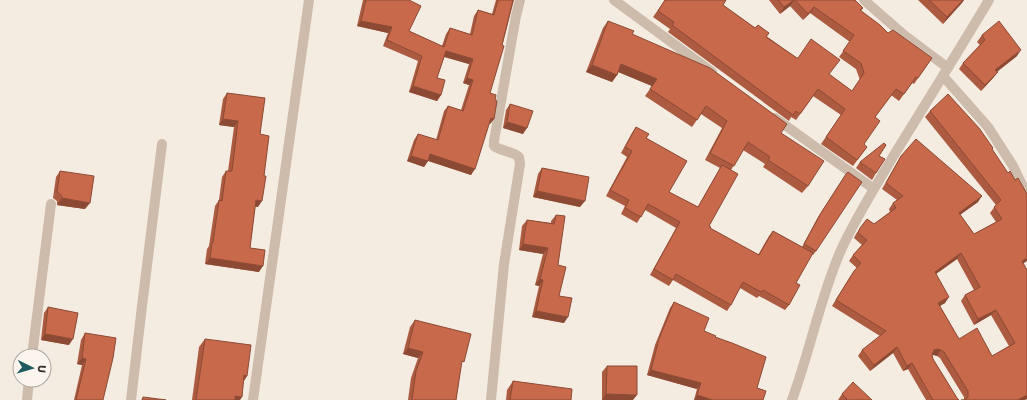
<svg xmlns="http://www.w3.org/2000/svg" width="1027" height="400" font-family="Poppins,sans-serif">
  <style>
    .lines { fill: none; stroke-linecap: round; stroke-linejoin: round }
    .minor { stroke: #cdbbac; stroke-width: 10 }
    .wall { fill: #ac5a40; fill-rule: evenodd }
    .shaded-wall { fill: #8c4a34 }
    .building { fill: #c8694b; stroke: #8c4a34; fill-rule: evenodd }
  </style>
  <rect width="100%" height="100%" fill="#f4ebe1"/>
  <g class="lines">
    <path class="minor" d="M614,0L712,72
      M864,0L904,35L948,68
      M943,76L988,127L1013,166L1027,195
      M775,118L874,189
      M32,356L51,204
      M27,400L29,380
      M131,400L142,306L162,144
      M253,400L309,0
      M491,400L504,264L520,164L519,157C512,151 503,152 494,146V141L516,16L520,0
      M792,400C810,351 820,298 841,250C856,217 876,186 894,155C926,103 958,52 989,0"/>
  </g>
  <path class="wall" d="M363,0H409V31L442,46L446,34L450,28L470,34L474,16L478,10L492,14L496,0H514L490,93L495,100L494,119L490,124H489L471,175L428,161L424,167L407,161L414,140L418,134L436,140L444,111L448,106L461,110L469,85L463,83L469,64L444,57L437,78L441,95L437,101L409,92L418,61L383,46L388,33L357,26Z
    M665,0L723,5L797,58L829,75L852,91L860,80L856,69L839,57L850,42L810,13L803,20L790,6L780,14L769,0H855L863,8L861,11L888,33L932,58L914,84L912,83L899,101L891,95L875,117L864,144L867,147L853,166L821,144L841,115L813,96L796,120L791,117L789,121L668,32L670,29L653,17Z
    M918,0H964L943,24Z
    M608,21L632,34L781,133L808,186L802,193L763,167L765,164L743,150L731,170L709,226L710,228L758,255L769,236L773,231L802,247L818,217L846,174L816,251L813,255L812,254L796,283L789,305L785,310L759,296L757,298L740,288L731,305L727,311L673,280L669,286L650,275L676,228L645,210L637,223L621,214L625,206L606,196L627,157L621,153L632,133L636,127L646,138L669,192L698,207L720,168L705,160L722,128L701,114L692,127L645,96L652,86L618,72L617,75L612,82L586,72L603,28Z
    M982,35L1017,56L997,72H998L993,78L981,91L959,69L963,63L980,45L977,42Z
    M227,93L260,134L258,207L255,206L250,248L259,272L205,264L207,249L209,246L215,206L219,200L222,177L226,171H228L234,127L219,125L223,99Z
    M510,104L523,134L503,128L506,110Z
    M930,111L992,150L1023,263L1027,270V399L1024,400H964V397L940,358L937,356L934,355H932L933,359L957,398L959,400H926L908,369L903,371L893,353L870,371L858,356L862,350L880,336L832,306L850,277L857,268L849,261L853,255L862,245L854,238L856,234L867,219L874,224L890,212L889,209L893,203L897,200L882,189L901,156L978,202L960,215L974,234L996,222L990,213L996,205L925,117ZM957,259L974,290L965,295L961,301L974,325L991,315L1009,346L992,356L959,339L940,306L945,303L936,274Z
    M860,162L876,173L872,180L856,168Z
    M542,168L580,207L533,197L538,174Z
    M60,171L85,209L57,205V201L53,198L56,177Z
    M556,215L559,296L564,323L532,317L539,286L535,285L543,254L519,250L522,226L527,220L551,223V221Z
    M674,302L704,331L715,337L757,388L763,400H694L697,389L647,375L655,345L670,308Z
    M48,307L69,345L41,340L44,313Z
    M415,320L461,365L456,400H408L411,378L418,358L403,354L410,327Z
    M85,333L103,400H74L82,365L77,364L81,340Z
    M205,339L247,376L244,381L240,400H192L199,347Z
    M607,366L633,400H602V372Z
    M513,381L571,400H506L507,390Z
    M842,394L872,400H838Z"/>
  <path class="shaded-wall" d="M794,0L790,6L780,14L784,7Z
    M963,0H964L962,3L943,24L947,17Z
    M814,7L810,13L803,20L808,14Z
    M361,21L392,27L388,33L357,26Z
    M1021,50L1017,56L991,76L995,70Z
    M446,51L473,59L469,64L442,56Z
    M621,64L657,79L652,86L616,71Z
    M592,65L617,75L612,82L586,72Z
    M998,72L993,78L981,91L985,85Z
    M467,78L473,80L469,85L463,83Z
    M413,86L441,95L437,101L409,92Z
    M491,118L494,119L490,124L487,123Z
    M223,119L238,121L234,127L219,125Z
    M507,122L527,128L523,134L503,128Z
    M430,154L475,169L471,175L426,160Z
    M411,156L428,161L424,167L407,161Z
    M537,191L585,201L580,207L533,197Z
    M982,196L978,202L955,218L959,213Z
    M62,198L90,203L85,209L57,205Z
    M256,200L262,201L258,207L252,206Z
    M523,244L548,248L543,254L519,250Z
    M961,253L957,259L930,278L935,272Z
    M210,258L263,266L259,272L205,264Z
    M1027,258V261L1018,267L1022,261Z
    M540,279L543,280L539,286L535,285Z
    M949,297L945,303L934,309L938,303Z
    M996,310L991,315L974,325L978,319Z
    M536,311L568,317L564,323L532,317Z
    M45,334L73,339L69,345L41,340Z
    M897,347L893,353L870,371L874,365Z
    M408,348L423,352L418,358L403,354Z
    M938,349L941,350L937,356L934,355L930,356L934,350Z
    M82,358L86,359L82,365L77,364Z
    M912,363L908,369L903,371L907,366Z
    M651,370L701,383L697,389L647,375Z
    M244,375L247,376L242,383Z
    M606,394L637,395L633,400H602Z
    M697,395L713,400H694Z
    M1027,395V399L1024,400H1018Z
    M235,396L242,397L240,400H232Z"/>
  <path class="building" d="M366,0H409L421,6L409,31L444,47L450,28L472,35L478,10L494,15L498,0H513L502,45L504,46L490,93L496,95L495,100L497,101L494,119L491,118L475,169L430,154L428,161L411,156L418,134L438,140L448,106L463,111L473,80L467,78L473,59L446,51L437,78L445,80L441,95L413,86L422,56L387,40L392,27L361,21Z
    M665,0H726L723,5L755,28L758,25L769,33L766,37L797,58H798L811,39L840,60L829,74L852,91L864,73L861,63L843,51L854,35L814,7L808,14L795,0H855L863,8L860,10L880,25L888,33L893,30L932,58L918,78L916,77L904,94L896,89L875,117L880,121L864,144L867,147L857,160L826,137L845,109L818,89L800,114L796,111L793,115L672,25L674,22L658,11Z
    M778,0H794L784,7Z
    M929,0H963L947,17Z
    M608,21L634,31L632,34L710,68L787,124L781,133L824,161L808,186L768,160L770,157L748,142L734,166L710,153L727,121L706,106L697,120L650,89L657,79L621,64L617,75L592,65Z
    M999,21L1021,50L995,70L998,72L985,85L963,63L985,40L982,35Z
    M227,93L265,98L260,134L269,136L264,176H266L262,201L256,200L250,248L265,250L263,266L210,258L212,243H213L219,200L222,201L226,171H232L238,121L223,119Z
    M948,94L979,128L993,148L992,149L1008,173L1010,171L1015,180L1018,178L1027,194V258L1022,261L1027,270V395L1018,400H961H965L968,397V391L944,352L941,350L938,349L934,350L932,355L933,359L957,398L959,400H932H933L912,363L907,366L897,347L874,365L862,350L886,331L836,300L854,271L861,263L853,255L867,240L858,233L860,228L867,219L874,224L896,208L893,203L903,196L886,183L901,156L916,139L982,196L959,213L974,234L1002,219L994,207L1001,200L930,111ZM961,253L980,287L965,295L978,319L996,310L1015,343L992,356L977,328L959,339L938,303L949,297L935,272Z
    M510,104L533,111L527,128L507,122Z
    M636,127L649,134L646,138L687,161L669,192L698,207L722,165L738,174L709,226L711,227L710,228L759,255L773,231L813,253L796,283L800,285L789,305L763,290L761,292L743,282L731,305L676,274L673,280L654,269L680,222L648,204L641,217L625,208L629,200L610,190L632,151L625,147Z
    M884,143L886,145L879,156L885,159L876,173L860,162Z
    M542,168L589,177L585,201L537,191Z
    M60,171L94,176L90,203L62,198L61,195L57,192Z
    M848,172L862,182L816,251L804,244L821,213L846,174Z
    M556,215L565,216L558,265L566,267L559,296L572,298L568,317L536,311L543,280L540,279L548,248L523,244L527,220L554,224Z
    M674,302L709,318L704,331L716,336L715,337L732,343L766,357L757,388L766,391L763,400H713L697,395L701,383L651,370L659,339Z
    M48,307L78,313L73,339L45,334Z
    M415,320L471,334L464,362L462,361L456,400H412L416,371L423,352L408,348Z
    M85,333L116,338L113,358L103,400H76L86,359L82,358Z
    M205,339L251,345L247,376L244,375L242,397L235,396V400H196Z
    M607,366H637V395L606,394Z
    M513,381L572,389L571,400H510Z
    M853,382L872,400H846L847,399L842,394Z
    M143,397L166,400H142Z"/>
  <g transform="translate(32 368) rotate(95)"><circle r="19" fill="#fbf5ee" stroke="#aea6a0"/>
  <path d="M0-3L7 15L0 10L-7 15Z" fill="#1f5a5e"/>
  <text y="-6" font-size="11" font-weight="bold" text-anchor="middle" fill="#3b302b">U</text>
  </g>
</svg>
